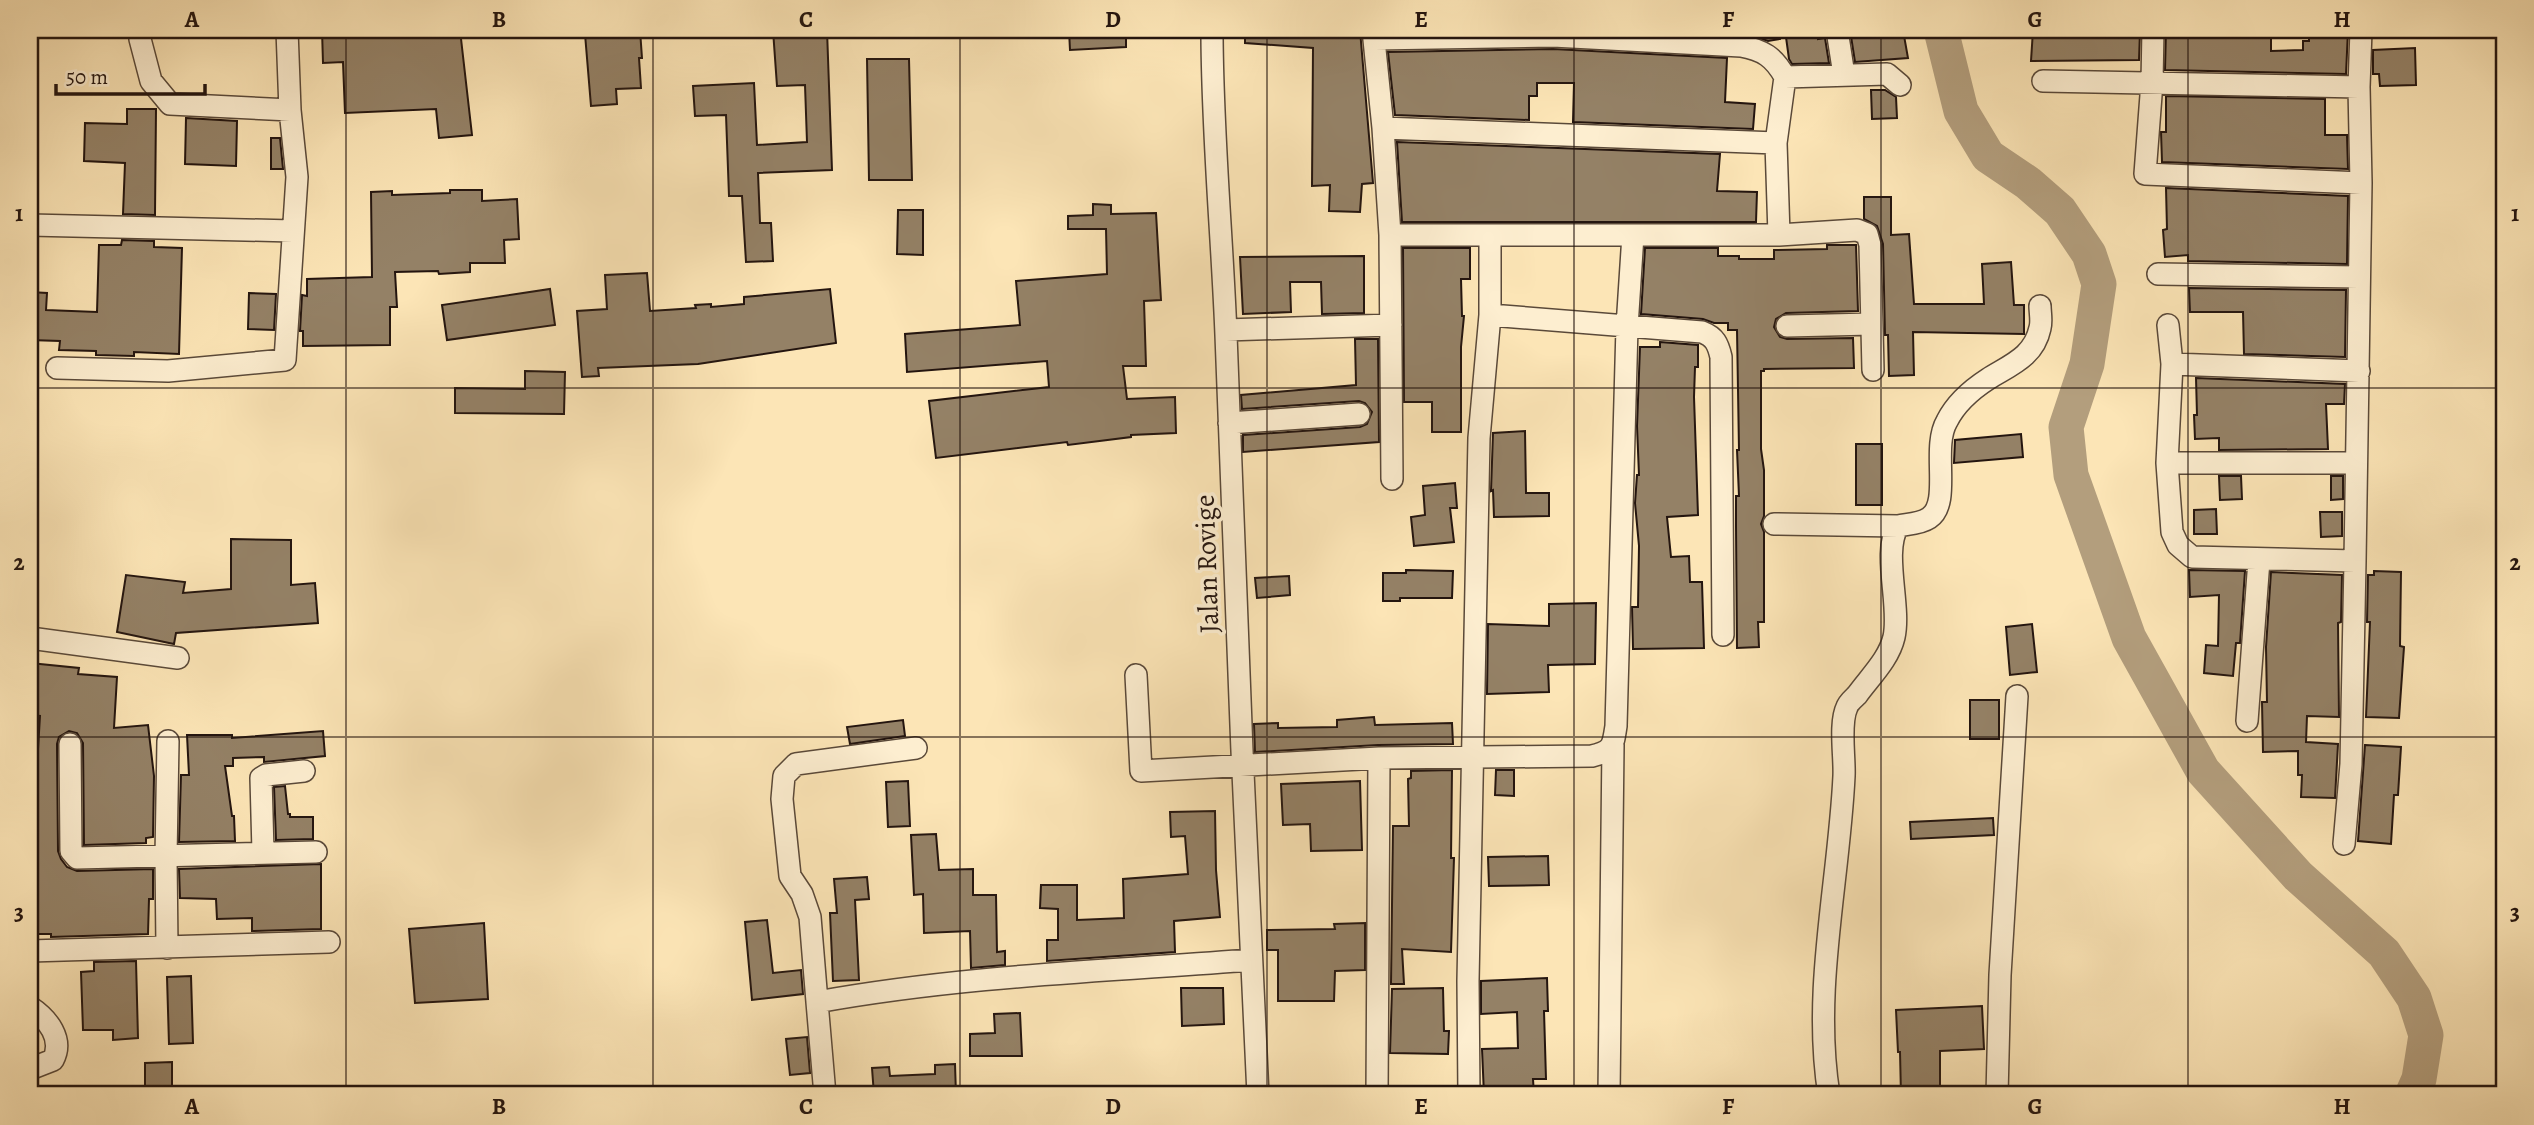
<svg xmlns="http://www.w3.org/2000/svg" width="2534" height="1125" font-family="Alegreya,serif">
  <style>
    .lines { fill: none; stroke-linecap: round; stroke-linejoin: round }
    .river { stroke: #b39e7d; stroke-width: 35 }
    .building { fill: #948166; stroke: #24150f; stroke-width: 2 }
    .minor-casing { stroke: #5a4939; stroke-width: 24 }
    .minor { stroke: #fdeed0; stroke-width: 21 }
    .grid { fill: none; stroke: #24150f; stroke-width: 2; stroke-opacity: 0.55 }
    .labels { text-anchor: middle; stroke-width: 7; stroke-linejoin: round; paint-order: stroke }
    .street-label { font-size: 28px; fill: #24150f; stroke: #fdeed0 }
    .neatline { fill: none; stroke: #24150f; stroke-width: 2.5 }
    .grid-label { font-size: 23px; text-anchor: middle; font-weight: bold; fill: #24150f }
  </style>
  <rect width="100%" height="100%" fill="#fce5b6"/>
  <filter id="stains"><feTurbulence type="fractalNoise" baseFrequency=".00286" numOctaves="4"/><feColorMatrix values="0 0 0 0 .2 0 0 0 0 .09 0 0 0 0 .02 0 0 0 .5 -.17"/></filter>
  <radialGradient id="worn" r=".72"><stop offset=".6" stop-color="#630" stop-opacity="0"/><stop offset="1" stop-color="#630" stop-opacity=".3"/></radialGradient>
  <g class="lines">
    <path class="river" d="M1941,30L1961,111L1988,156L2028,183L2060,211L2089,254L2099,284L2087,364L2066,427L2071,475L2129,638L2203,771L2298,876L2384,953L2414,998L2426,1035L2419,1079L2412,1095"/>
  </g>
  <path class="building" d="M322,30H460L472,135L439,138L436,109L345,113L343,62L323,63Z
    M640,30L642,58H639L641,88L616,89L617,104L591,106L585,34Z
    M773,30H827L832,170L758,173L760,223H771L773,261L746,262L742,196H729L726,115L695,116L693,86L754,83L757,145L807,142L805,85L777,86Z
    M1069,30H1126V47L1070,50Z
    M1245,30H1360L1373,183L1362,184L1360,212L1329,211L1330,185L1312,186L1313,48L1245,43Z
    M1683,30H1779L1780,39L1768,41L1744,33Z
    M1785,30H1817L1818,39L1825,38L1829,63L1792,64L1789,59Z
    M1850,30H1903L1908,58L1855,62Z
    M2033,30L2140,31L2139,60L2031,61Z
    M2166,30H2271V51L2303,50V41H2309V30H2348L2346,74L2165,70Z
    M2415,48L2416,85L2380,86L2379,74H2373V50Z
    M1553,49L1727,58L1725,102L1755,104L1753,129L1573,122L1574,83H1537V96H1529V120L1395,115L1388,52Z
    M867,59H909L912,180H869Z
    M1871,90H1885L1896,97L1897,118L1872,119Z
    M2166,96L2325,99V135H2347L2348,169L2162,162L2161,132H2166Z
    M127,109H156L155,215L123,214L125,163L84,161L85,123L127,124Z
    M186,118L237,121L236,166L185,164Z
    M271,138H280L283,169H271Z
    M1397,142L1720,154L1717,191L1757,192L1756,222H1402Z
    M2166,188L2348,196L2347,264L2188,261V255L2165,257L2163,230L2167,229Z
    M450,190H482V201L517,199L519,239L504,240L505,263H470V272L439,274L438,271L395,272L397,307H390V345L303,346V331H300L302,295L307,296V279L372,277L371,192L392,191V195L450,193Z
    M1864,197H1891V235L1909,234L1914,304H1984L1982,264L2011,262L2014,305H2024V334L1913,332L1914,375L1889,376L1888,335H1885L1883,244L1877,226L1864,219Z
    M1093,204L1111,205V214L1156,213L1161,300L1144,301L1146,366H1123L1127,399L1175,397L1176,433L1131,435V437L1068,445L1067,442L936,458L929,401L1049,387L1047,361L907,372L905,334L1020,325L1016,281L1107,274L1106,229H1068V216L1093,215Z
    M898,210H923V255L897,254Z
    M122,240L154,241V247L182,248L179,354L134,352V356L96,355V351L59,350L60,341L30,340V292L47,293L46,310L97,312L99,245H121Z
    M1827,245H1856L1858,311L1786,313L1776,319L1774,327L1780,337L1787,339L1853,338L1854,368L1764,369V371H1761V449L1764,470V516L1761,524L1764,532V622H1758L1759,647L1737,648L1736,526V496H1739L1737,450H1739L1737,330H1728V323H1714L1703,319L1641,314L1645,248H1718V256H1739V259H1774V250L1827,249Z
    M1403,248H1470V279H1461L1462,316H1464L1461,347V432H1432V402H1404Z
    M1364,256V313L1322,314L1321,282H1290L1291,312L1243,314L1240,257Z
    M647,273L650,311L696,308L695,305L711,304V307L744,304V297L830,289L836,343L698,364L598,368L599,376L582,377L577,311L607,309L605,275Z
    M2189,288L2346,290L2345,357L2244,354L2243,312H2190Z
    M550,289L555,325L447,340L442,305Z
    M249,293L276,294L274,330L248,329Z
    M1355,339H1378L1379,442L1243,452V435L1360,427L1367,424L1372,412L1365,403L1359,401L1242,409L1241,395L1356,385Z
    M1660,342L1698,345V367H1695L1694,397L1698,515L1667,517L1671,557L1689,556L1690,582H1702L1704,648L1633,649L1632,607H1638L1639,546L1635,503L1637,475H1639L1637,426L1640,347H1660Z
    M525,371L565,372L564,414L455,413V388L525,389Z
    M2196,378L2345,384L2344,404H2326L2328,449L2219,450V438L2195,439L2194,415H2197Z
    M1525,431L1526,493H1549V516L1494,517L1493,490L1491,491L1493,433Z
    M2021,434L2023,457L1954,463L1955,440Z
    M1856,444H1882V505H1856Z
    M2219,476H2241L2242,499L2220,500Z
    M2331,476H2343V499L2331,500Z
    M1455,483L1457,508H1450L1454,542L1414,546L1411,517L1425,515L1423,486Z
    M2216,509L2217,534H2194V510Z
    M2320,512H2342V536L2321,537Z
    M231,539L291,540V585L315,583L318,623L176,633L174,644L117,632L126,575L185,582L183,593L231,589Z
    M1406,570L1453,571L1452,598H1400V601H1383V573H1406Z
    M2189,570L2245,571L2240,643H2236L2233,676L2204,673L2206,645L2218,646L2219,595L2190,597Z
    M2374,571L2401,572L2400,646L2404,647L2399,718L2366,717L2370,622H2367L2368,575H2374Z
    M2271,572L2342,575L2341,622L2338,623L2339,717L2307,716L2306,742L2338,744L2335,798L2301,797L2302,775H2298V751L2263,752L2262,702H2267L2266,647Z
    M1289,576L1290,595L1257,598L1255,578Z
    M1596,603L1595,664L1548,665L1549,692L1487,694L1488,624L1549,626V604Z
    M2032,624L2037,672L2010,675L2006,627Z
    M30,663L79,668L78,674L117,677L114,728L148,725L154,776L153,837L146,838V843L84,845L83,743L77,733L69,731L59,737L57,744L58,851L61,859L67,867L77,871L153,869V899H149L148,934L51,937V934H30V866H37L36,818H30V749H38L40,716L30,715Z
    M1970,700H1999V739H1970Z
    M1374,717L1375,725L1452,723L1453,744L1378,745L1255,752L1254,724L1278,723V728L1337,727V720Z
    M903,720L905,736L850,744L847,727Z
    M323,731L325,756L264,762V757L233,758V766H225L232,816H234L235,841L179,842L181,775H189L187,735H232V738Z
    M2365,745L2401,747L2398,795H2394L2391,844L2358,841Z
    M1452,770L1451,858H1454L1451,952L1402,949L1404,984H1391L1393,826H1409L1408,779L1411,778V771Z
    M1496,770H1514V796L1495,795Z
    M908,781L910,826L888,827L886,782Z
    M1360,781L1362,850L1311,851L1310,824L1283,825L1281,784Z
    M285,786L288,814H290V817H313V839L276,840L274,787Z
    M1215,811L1216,870L1220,917L1174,921L1175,952L1047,961V940H1058V909L1040,908L1041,885H1077V920L1124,918L1123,879L1188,874L1185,836L1171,837L1170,812Z
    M1993,818L1994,835L1911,839L1910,822Z
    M936,834L939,870L973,869V895H996L997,952L1005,951V965L971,968L970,931L924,933L923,894L914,895L911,835Z
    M1548,856L1549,885L1489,886L1488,857Z
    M321,864V929L252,931V918L217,919L216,899L180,898L179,869Z
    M867,877L869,899L855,900L859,980L833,981L830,913H837L834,879Z
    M767,920L773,973L801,970L803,994L752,1000L745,922Z
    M484,923L488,999L415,1003L409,929Z
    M1365,923V970L1335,971L1334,1001H1278V950H1267V930L1335,929L1334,924Z
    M136,961L138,1038L113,1040V1030H83L81,972L94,971V962Z
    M191,976L193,1043L169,1044L167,977Z
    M1547,978L1548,1011H1544L1546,1079H1533L1534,1095H1484L1482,1049L1518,1048L1517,1012L1481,1014V981Z
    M1181,988H1223L1224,1024L1182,1026Z
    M1443,988L1444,1031H1449L1448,1054L1390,1053L1392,989Z
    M1982,1006L1984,1049L1940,1051V1095H1901L1900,1052H1898L1896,1010Z
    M1020,1013L1022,1056H970V1034L995,1033L994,1014Z
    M807,1037L810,1073L790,1075L786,1039Z
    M172,1062V1095H145V1063Z
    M955,1064L956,1095H874L872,1068L889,1067L890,1076L935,1074V1065Z"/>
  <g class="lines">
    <g class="minor-casing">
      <path id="minor" d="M141,30L140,39L151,81L170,104L290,110
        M1212,30C1212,132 1222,233 1226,335C1235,588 1245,842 1258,1095
        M1373,30L1383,128L1390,235L1392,479
        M1837,30L1844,75
        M2153,30L2152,82L2145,174L2361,183
        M1375,39L1553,36L1741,46C1763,50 1774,57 1785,77L1776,143L1779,235
        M1785,77L1887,74L1900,85
        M2043,81L2359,87
        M1383,128L1776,143
        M30,225L293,231
        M1390,235H1779L1857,230L1867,234L1870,245L1873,370
        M2158,274L2359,277
        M1490,315L1702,332C1715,337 1718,344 1721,357L1723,635
        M2168,325L2172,364L2167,463L2172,532L2178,545L2192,557L2355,561L2361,183L2359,87L2361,30
        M1787,326L1871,324
        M1226,330L1391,325
        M2172,364L2359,371
        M57,368L168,371L285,360L297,177L290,110L287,30
        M1229,423L1359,414
        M2167,463H2356
        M1774,524L1898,526
        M30,638L178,658
        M1136,675L1141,771L1379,758L1592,756C1613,751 1613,746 1616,726L1627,327L1633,235
        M2247,721L2259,560
        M70,744L71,851L77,858L316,852
        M2344,844L2351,764L2355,561
        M263,852L261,778L266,775L304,771
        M167,948L166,857L168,741
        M30,951L329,942
        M817,1002L810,917L802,894L790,876L782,799L784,776L796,764L916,748
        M30,1007C48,1019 64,1039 53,1060L30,1069
        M825,1095L817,1002C960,976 1106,971 1251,960
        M1377,1095L1379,758
        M1469,1095L1468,981L1479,438L1490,315V235
        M1609,1095L1613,745
        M1829,1095C1812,990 1839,882 1844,776C1845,758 1839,723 1847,707C1848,703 1854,698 1857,695C1870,677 1889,659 1894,637C1901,606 1882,552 1898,526C1908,524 1920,524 1929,518C1952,503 1931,448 1947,421C1956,403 1971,390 1988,379C2010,365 2034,357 2040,328C2042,321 2040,313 2040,306
        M1997,1095L2000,975L2017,696"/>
    </g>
    <use href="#minor" class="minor"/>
  </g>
  <path class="grid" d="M346,30V1095M653,30V1095M960,30V1095M1267,30V1095M1574,30V1095M1881,30V1095M2188,30V1095M30,388H2504M30,737H2504"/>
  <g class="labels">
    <g class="street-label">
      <text transform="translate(1206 564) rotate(-92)" y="10">Jalan Rovige</text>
    </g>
  </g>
  <rect width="2534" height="1125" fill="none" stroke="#fce5b6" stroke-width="77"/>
  <path d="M56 84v10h149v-10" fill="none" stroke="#24150f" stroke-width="3.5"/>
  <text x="66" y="84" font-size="21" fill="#24150f" stroke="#fdeed0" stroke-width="5" paint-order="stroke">50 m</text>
  <rect x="38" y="38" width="2458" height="1048" class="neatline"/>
  <g class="grid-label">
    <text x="192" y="27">A</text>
    <text x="499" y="27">B</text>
    <text x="806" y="27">C</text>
    <text x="1113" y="27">D</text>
    <text x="1421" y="27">E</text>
    <text x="1728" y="27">F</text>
    <text x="2035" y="27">G</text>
    <text x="2342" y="27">H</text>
    <text x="19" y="221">1</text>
    <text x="2515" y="221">1</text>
    <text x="19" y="570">2</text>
    <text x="2515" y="570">2</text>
    <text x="19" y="920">3</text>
    <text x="2515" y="920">3</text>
    <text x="192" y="1114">A</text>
    <text x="499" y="1114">B</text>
    <text x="806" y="1114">C</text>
    <text x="1113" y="1114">D</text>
    <text x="1421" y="1114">E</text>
    <text x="1728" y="1114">F</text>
    <text x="2035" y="1114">G</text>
    <text x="2342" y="1114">H</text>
  </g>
  <rect width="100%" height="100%" filter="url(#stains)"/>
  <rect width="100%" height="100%" fill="url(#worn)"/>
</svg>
